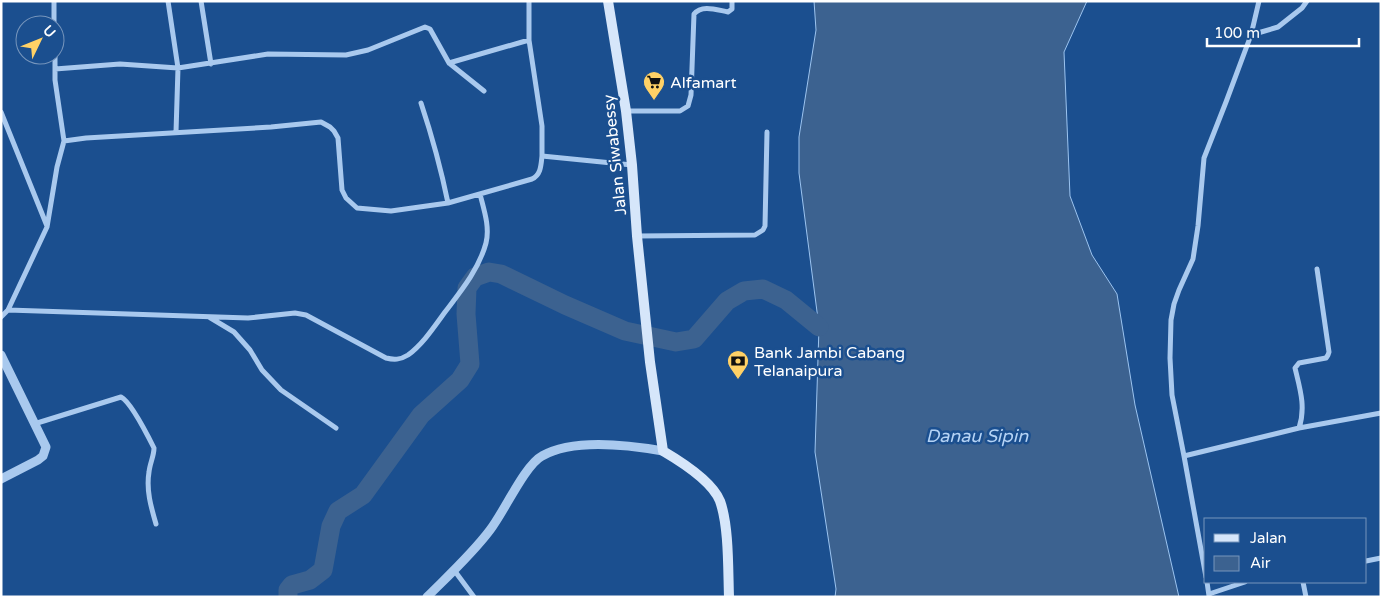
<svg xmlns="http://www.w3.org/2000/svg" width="1382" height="598" font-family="'Varela Round',sans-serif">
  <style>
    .water { fill: #3c6290; stroke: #9cc4f0 }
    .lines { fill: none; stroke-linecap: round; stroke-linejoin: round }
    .river { stroke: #3c6290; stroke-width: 19 }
    .minor { stroke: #a9c9ee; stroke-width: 5 }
    .tertiary { stroke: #a9c9ee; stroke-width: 9 }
    .secondary { stroke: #d6e6fa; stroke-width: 10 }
    .labels { text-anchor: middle; stroke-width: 5; stroke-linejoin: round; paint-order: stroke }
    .poi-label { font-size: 16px; fill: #fff; stroke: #1b4f8f; text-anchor: start }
    .street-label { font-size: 16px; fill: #fff; stroke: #1b4f8f }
    .water-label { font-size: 18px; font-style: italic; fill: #b5d3f5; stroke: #1b4f8f }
  </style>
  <rect width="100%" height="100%" fill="#1b4f8f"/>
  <path class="water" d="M814,1H1087L1064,52L1070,196L1092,255L1117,294L1135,405L1179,597H835L836,589L815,452L819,327L799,173V137L816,30Z"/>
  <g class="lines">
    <path class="river" d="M288,597V590L292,585L310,580L323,570L331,526L338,511L363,495L421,415L460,380L470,364L466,314L467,288L475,277L489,272L501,274L565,305L625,331L676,342L694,339L727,301L744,291L763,289L786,300L819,327"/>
    <path class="minor" d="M54,1V25
      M168,1L178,68L176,132
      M201,1L211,64
      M529,1V40L542,126V156
      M1251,35L1278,27L1302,8L1307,1
      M55,55V80L64,141
      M449,63L529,40
      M55,69L120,64L178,68L268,54L346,55L368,50L425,27L430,29L449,63L484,91
      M421,103C432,136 441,169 448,203
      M626,111H680L688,106L691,95L694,14C702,4 717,10 728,12L732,9V1
      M1,112L47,226
      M637,236L755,235L763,230L765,226L767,132
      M8,310L248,318L295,313L306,315L386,358C394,360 400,360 408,355C423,344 434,327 445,312C461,291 479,269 486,243C490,227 484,210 480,194
      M1,317L8,310L47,227L57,167L64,141L86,138L271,127L321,122L330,127L334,131L338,138L342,190L346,198L357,208L391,211L448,203L532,179C541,175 541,165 542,156L632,165
      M209,317L234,332L250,350L262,370L281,390L336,428
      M34,424L121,397C131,402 148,436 154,448C154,456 150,463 149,472C146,490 151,507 156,524
      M1299,428C1306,407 1300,389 1295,368L1299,363L1326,358L1328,355L1329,352L1317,269
      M1184,456L1299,428L1381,413
      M1366,561L1381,558
      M454,570L474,597
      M1206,577L1184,456L1172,395L1170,358L1171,320L1174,304L1179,290L1193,259L1198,226L1204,158L1226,102L1251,35L1259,1
      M1207,582L1209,596
      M1303,582L1306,597
      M1209,594L1245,582"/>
    <path class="tertiary" d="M1,355L46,447L43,456L38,460L1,479
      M427,597C449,575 472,554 490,530C504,512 525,465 542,456C573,438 629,445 663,451"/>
    <path class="secondary" d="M608,1L626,111L632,165L637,236L650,362L663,451C680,461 712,481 720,501C729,526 728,569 729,597"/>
  </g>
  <defs>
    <g id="supermarket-pin" transform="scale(1.125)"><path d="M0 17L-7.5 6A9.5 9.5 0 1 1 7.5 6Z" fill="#ffd166" stroke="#1b4f8f"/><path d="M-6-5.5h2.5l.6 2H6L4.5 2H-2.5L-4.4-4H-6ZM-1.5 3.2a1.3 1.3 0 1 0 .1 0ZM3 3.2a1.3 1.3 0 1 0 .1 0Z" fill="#111"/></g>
    <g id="bank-pin" transform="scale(1.125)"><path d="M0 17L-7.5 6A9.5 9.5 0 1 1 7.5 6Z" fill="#ffd166" stroke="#1b4f8f"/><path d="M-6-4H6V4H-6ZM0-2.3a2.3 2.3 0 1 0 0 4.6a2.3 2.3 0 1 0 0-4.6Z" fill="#111"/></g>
  </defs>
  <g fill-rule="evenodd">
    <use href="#supermarket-pin" x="654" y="82"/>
    <use href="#bank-pin" x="738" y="361"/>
  </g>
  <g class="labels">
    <g class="poi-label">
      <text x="670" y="88">Alfamart</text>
      <text x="754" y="358">Bank Jambi Cabang<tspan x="754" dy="18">Telanaipura</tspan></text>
    </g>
    <g class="street-label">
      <text transform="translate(614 155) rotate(-96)" y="6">Jalan Siwabessy</text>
    </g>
    <g class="water-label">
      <text x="977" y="442">Danau Sipin</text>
    </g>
  </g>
  <rect width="1382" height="598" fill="none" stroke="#ffffff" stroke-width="5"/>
  <rect x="1204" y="518" width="162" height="65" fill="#1b4f8f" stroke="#7695bc"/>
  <rect x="1214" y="534" width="25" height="8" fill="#d6e6fa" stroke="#7695bc"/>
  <text x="1250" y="543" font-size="15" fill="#ffffff">Jalan</text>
  <rect x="1214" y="556" width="25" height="15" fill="#3c6290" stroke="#7695bc"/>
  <text x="1250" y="568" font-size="15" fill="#ffffff">Air</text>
  <g transform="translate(40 40) rotate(47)"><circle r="24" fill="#1b4f8f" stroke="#7695bc"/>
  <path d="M0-4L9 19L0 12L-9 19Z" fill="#ffd166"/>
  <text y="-8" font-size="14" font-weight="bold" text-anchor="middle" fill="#ffffff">U</text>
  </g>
  <path d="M1207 38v8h152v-8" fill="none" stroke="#ffffff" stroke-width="2.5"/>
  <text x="1214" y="38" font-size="15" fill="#ffffff" stroke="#1b4f8f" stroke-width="4" paint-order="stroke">100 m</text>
</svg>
